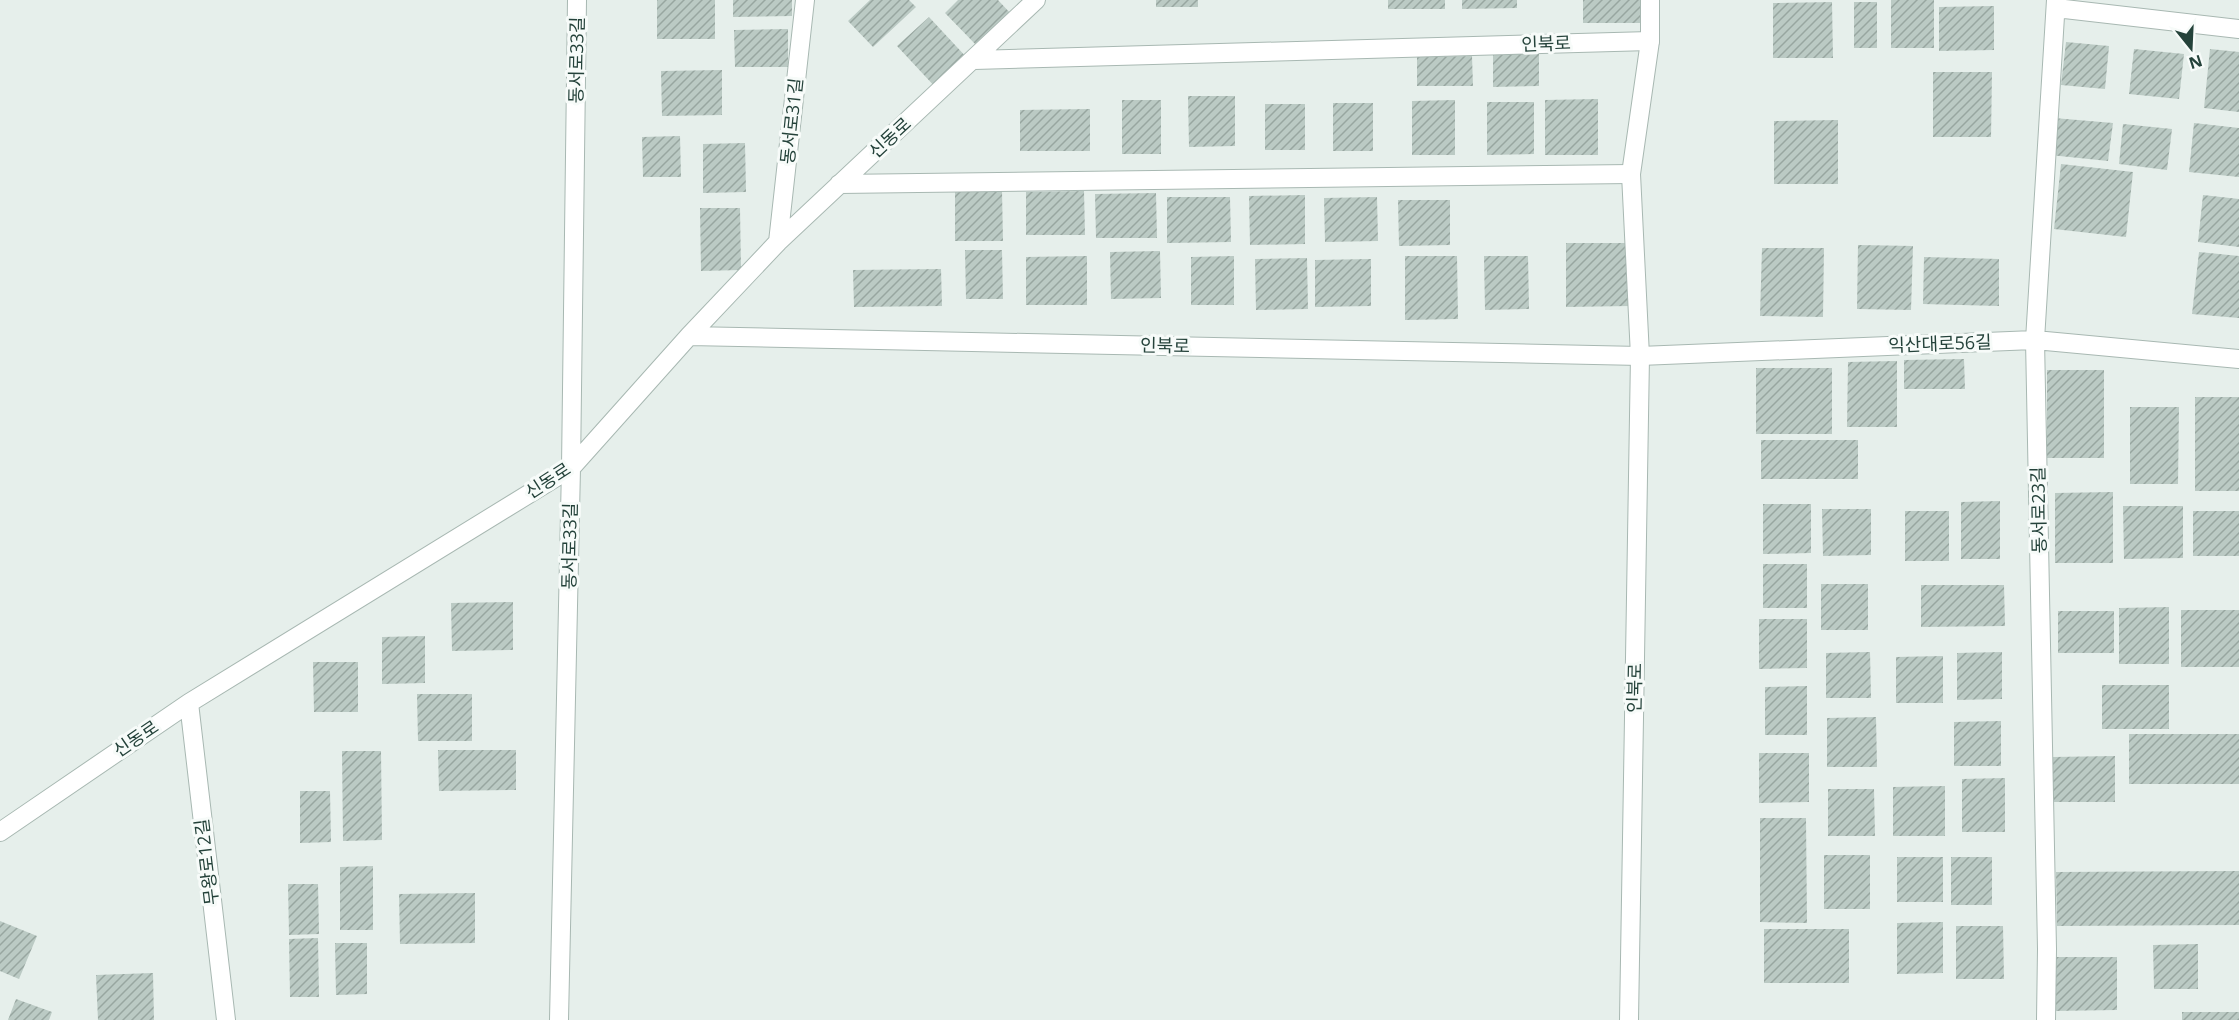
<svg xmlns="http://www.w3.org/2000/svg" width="2239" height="1020" font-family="'Open Sans','Noto Sans KR',sans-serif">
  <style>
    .building { fill: url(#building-hatch) }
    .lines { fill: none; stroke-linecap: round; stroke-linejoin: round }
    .minor-casing { stroke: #a8b8b2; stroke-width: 20 }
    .tertiary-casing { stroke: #a8b8b2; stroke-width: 20 }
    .minor { stroke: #fff; stroke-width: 18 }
    .tertiary { stroke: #fff; stroke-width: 18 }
    .labels { text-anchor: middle; stroke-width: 6; stroke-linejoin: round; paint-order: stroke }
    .street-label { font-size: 18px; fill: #24423a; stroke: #f7fbf9 }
  </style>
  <defs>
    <pattern id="building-hatch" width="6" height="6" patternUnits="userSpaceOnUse" patternTransform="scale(1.5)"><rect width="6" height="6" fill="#bbcac4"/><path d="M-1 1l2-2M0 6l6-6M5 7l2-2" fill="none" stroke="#98a6a0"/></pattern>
  </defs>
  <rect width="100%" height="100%" fill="#e6efeb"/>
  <path class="building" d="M657,0H715V39H657Z
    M733,0H792V16L733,17Z
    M870,0H909L916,7L873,47L848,21Z
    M958,0H998L1012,15L978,47L945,13Z
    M1156,0H1198V7H1156Z
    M1388,0H1445V9H1388Z
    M1462,0H1517V8L1462,9Z
    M1583,0H1648V23H1583Z
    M1891,0H1934V48H1891Z
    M1832,2L1833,58H1773V3Z
    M1854,2H1877V48H1854Z
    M1994,6V50L1939,51V7Z
    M929,17L969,60L937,89L897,46Z
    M788,29V67H735L734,30Z
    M2066,42L2109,46L2105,89L2061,85Z
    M2134,49L2184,54L2179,99L2129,94Z
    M2210,49L2239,52V112L2204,108Z
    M1539,51V86L1493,87V52Z
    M1472,56L1473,86H1417V57Z
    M722,70V115L662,116L661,71Z
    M1933,72H1992L1991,137H1933Z
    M1188,96H1235V146L1189,147Z
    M1598,99V155H1545V100Z
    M1122,100H1161V154H1122Z
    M1455,100V155H1412V101Z
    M1487,102H1534V154L1487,155Z
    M1333,103H1373V151H1333Z
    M1265,104H1305V150H1265Z
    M1090,109V151H1020V110Z
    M2054,118L2113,123L2108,161L2050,155Z
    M1838,120V184H1774V121Z
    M2194,123L2239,128V177L2189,172Z
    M2123,124L2172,129L2167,170L2119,164Z
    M680,136L681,177H643L642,137Z
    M745,143L746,192L703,193V144Z
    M2061,164L2133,172L2126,237L2054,229Z
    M1002,191L1003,241H955V192Z
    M1084,191L1085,235H1026V192Z
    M1156,193L1157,238H1096L1095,194Z
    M1305,195V244L1250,245L1249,196Z
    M2203,195L2239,199V247L2198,242Z
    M1167,197H1230L1231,242L1167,243Z
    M1377,197L1378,241L1325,242L1324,198Z
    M1398,200H1450V245L1399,246Z
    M700,208H740L741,270L701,271Z
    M1566,243H1630V306L1566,307Z
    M1858,245L1913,246L1911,310L1857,309Z
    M1762,248H1824L1823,317L1760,316Z
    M965,250H1002L1003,299H966Z
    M1160,251L1161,298L1111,299L1110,252Z
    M2199,252L2239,256V318L2192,314Z
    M1087,256V305H1026V257Z
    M1234,256V305H1191V257Z
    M1405,256H1457L1458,319L1405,320Z
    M1484,256H1528L1529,309L1485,310Z
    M1924,257L1999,259V306L1923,304Z
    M1307,258L1308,309L1256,310L1255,259Z
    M1371,259V306L1315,307V260Z
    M941,269L942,306L854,307L853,270Z
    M1964,359L1965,389H1904V360Z
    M1897,361V427H1847L1848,362Z
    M1756,368H1832V434H1756Z
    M2047,370H2104V458H2047Z
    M2195,397H2239V491H2195Z
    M2130,407H2179L2178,484H2130Z
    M1761,440H1858V479H1761Z
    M2113,492V563H2055V493Z
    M2000,501V559H1961V502Z
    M1763,504H1811V553L1763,554Z
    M2123,506H2183V558L2124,559Z
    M1822,509H1871V555L1823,556Z
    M1905,511H1949V561H1905Z
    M2193,511H2239V556H2193Z
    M1763,564H1807V608H1763Z
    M1821,584H1868V630H1821Z
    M1921,585H2004L2005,626L1921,627Z
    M513,602V650L452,651L451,603Z
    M2169,607V664H2119V608Z
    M2181,610H2239V667H2181Z
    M2058,611H2114V653H2058Z
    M1759,619H1807V668L1759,669Z
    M425,636V683L382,684V637Z
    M1870,652L1871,698H1826V653Z
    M2002,652V699L1957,700V653Z
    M1943,656V703H1896V657Z
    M313,662H358V712H314Z
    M2102,685H2169V729H2102Z
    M1807,686V735H1765V687Z
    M417,694H472V741H418Z
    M1876,717L1877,767H1827V718Z
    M2001,721V766H1954V722Z
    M2129,734H2239V784H2129Z
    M438,750H516V790L439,791Z
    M342,751H381L382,840L343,841Z
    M1759,753H1809V802L1759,803Z
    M2115,756V802H2053V757Z
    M2005,778V832H1962V779Z
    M1945,786V836H1893V787Z
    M1828,789H1874L1875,836H1828Z
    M300,791H330L331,842L300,843Z
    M1760,818H1806L1807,923L1760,922Z
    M1824,855H1870V909H1824Z
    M1897,857H1943V902H1897Z
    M1951,857H1992V905H1951Z
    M373,866V930H340V867Z
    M2239,871V925L2057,926L2056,872Z
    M288,884H318L319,934L289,935Z
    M475,893V943L400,944L399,894Z
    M0,921L37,936L19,979L0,971Z
    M1943,922V973L1897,974V923Z
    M1956,926H2003L2004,979H1956Z
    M1764,929H1849V983H1764Z
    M318,938L319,997H290L289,939Z
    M335,943H367V994L336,995Z
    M2198,944V989H2154L2153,945Z
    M2053,957H2117V1010L2053,1011Z
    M153,973L154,1020H98L96,975Z
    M16,999L52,1012L49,1020H8Z
    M2182,1012H2239V1020H2182Z"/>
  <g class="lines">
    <g class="minor-casing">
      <path id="minor" d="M2056,8L2239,29
        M974,60L1650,41
        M839,184L1631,174
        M778,242L805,0
        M689,336L1640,356L2035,340L2239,359
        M189,703L226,1020
        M0,832L189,703L571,468L689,336L778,242L1036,0
        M559,1020L571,468L577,0
        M2046,1020L2047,949L2035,340L2056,0"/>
    </g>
    <g class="tertiary-casing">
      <path id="tertiary" d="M1629,1020L1640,356L1631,174L1650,41V0"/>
    </g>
    <use href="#minor" class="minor"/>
    <use href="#tertiary" class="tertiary"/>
  </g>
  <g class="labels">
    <g class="street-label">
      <text transform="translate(1546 44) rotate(-2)" y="6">인북로</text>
      <text transform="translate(577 60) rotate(-89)" y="6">동서로33길</text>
      <text transform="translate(792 121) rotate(-84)" y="6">동서로31길</text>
      <text transform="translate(890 138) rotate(-43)" y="6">신동로</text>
      <text transform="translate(1940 344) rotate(-2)" y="6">익산대로56길</text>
      <text transform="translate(1165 346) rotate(1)" y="6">인북로</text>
      <text transform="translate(548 481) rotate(-33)" y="6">신동로</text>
      <text transform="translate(2039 510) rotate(-91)" y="6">동서로23길</text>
      <text transform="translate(570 546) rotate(-89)" y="6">동서로33길</text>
      <text transform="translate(1635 688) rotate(-89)" y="6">인북로</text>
      <text transform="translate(136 739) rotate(-34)" y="6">신동로</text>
      <text transform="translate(207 862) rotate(-97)" y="6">무왕로12길</text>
    </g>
  </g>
  <g transform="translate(2191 48) rotate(162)" stroke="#f7fbf9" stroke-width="4.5" paint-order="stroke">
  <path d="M0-4.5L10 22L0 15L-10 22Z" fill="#24423a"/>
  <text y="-9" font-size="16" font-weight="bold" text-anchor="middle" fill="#24423a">N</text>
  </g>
</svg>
